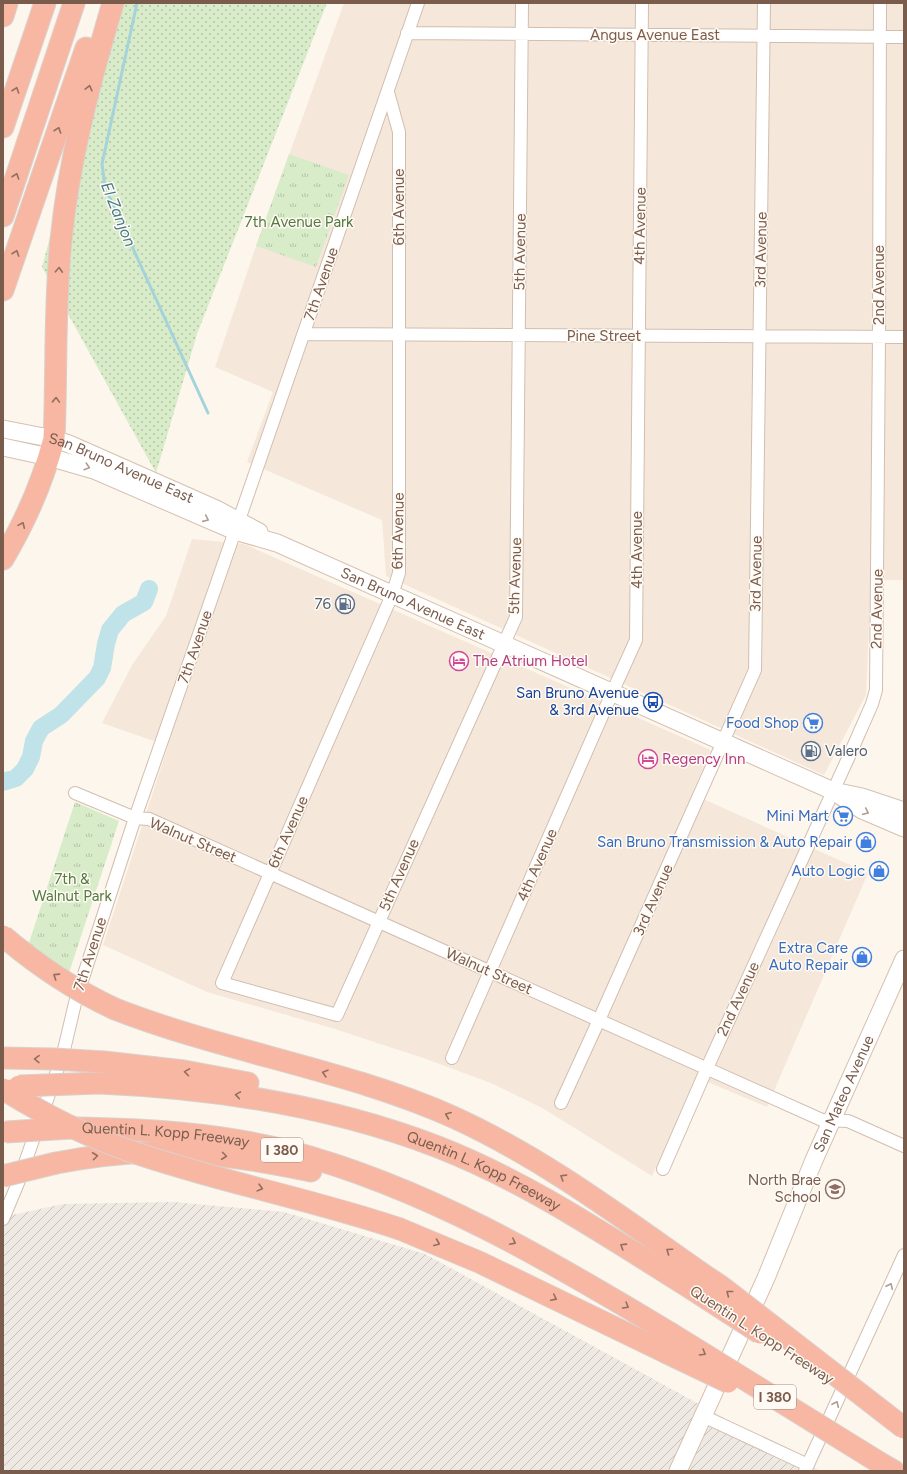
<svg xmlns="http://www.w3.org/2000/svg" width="907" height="1474" font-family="Figtree,sans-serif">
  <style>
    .residential { fill: #f5e8da }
    .industrial { fill: url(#industrial-furrows) }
    .grass { fill: url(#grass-dots) }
    .park { fill: url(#park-tufts) }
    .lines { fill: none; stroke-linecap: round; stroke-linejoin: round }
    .stream { stroke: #a5d3da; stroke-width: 3 }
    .river { stroke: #bfe3e8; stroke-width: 18 }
    .street-casing { stroke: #d1beb0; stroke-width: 14 }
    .secondary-casing { stroke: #d6c0b0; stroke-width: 19 }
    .highway-casing { stroke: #dad1cd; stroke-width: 23 }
    .street { stroke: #fff; stroke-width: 12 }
    .secondary { stroke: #fff; stroke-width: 17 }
    .highway { stroke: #f7b7a3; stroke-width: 21 }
    .highway-bridge-casing { stroke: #dad1cd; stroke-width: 23; stroke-linecap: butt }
    .highway-bridge { stroke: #f7b7a3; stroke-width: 21 }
    .oneway { stroke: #936e5e }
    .oneway2 { stroke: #af9d94 }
    .labels { text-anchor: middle; stroke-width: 3; stroke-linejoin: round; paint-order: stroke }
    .shield { fill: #fffaf3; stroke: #a28b7f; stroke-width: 1 }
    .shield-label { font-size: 14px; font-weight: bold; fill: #7a5c4d }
    .street-label { font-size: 15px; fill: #7a5c4d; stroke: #fffaf3 }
    .park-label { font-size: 15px; fill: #537a41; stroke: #fffaf3 }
    .service-label { font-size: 15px; fill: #4e5e75; stroke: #fffaf3; text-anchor: end }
    .hotel-label { font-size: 15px; fill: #b23c85; stroke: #fffaf3; text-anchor: start }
    .transit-label { font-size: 15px; fill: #164399; stroke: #fffaf3; text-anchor: end }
    .shop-label { font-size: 15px; fill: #366cbe; stroke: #fffaf3; text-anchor: end }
    .education-label { font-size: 15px; fill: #785e54; stroke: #fffaf3; text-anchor: end }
    .water-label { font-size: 16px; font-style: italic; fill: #437c86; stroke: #fffaf3 }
  </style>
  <defs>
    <pattern id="industrial-furrows" width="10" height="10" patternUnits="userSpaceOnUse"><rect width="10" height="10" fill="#efe9e4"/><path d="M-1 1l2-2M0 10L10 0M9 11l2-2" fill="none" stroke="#c7c0bb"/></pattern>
    <pattern id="grass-dots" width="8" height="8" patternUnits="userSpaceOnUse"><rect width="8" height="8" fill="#d8ecc9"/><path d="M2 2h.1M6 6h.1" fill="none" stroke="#b4c2a5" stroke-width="1.8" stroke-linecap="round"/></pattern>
    <pattern id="park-tufts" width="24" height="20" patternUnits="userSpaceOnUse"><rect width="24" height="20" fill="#d8ecc9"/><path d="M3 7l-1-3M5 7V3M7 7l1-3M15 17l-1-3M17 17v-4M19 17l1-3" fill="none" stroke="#b4c2a5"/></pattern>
  </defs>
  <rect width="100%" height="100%" fill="#fdf6ec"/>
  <path class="residential" d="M344,3H904V580H871L866,695L824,775L386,576L382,520L247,462L273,392L215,367L256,246Z
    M192,539L244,544L711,750L692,794L868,873L767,1107L698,1078L652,1176L544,1109L491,1083L426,1059L335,1029L207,992L103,945L168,746L102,723L132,665L166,616Z"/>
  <path class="industrial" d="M174,1202L284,1212L425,1254L821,1471H3V1217L63,1204Z"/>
  <path class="grass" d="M105,3H327L197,334L156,473L42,267L82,118Z"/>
  <path class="park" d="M289,154L349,175L316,267L256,246Z
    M75,802L119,821L64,988L25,955Z"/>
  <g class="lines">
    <path class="stream" d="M137,3L102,164L105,187L208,413"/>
    <path class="river" d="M3,782L16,778L25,769L31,757L34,741L41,728L61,715L97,678L102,668L106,644L110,630L123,614L144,602L149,589"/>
    <g class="street-casing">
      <path id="street" d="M407,33L904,37
        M388,92L399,132V573L392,595L222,983L337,1015L516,617L522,3
        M304,334L904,337
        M239,520L418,3
        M75,793L135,818L149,819L822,1120L848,1121L904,1146
        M452,1058L612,693L636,640L642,3
        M561,1103L599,1020L755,670L764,3
        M663,1169L707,1068L850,754L872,704L876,690L879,337L880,3
        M3,1219L18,1183L63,1054L76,999L135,818L235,531
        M703,1416L808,1465
        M805,1471L904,1255"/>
    </g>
    <g class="secondary-casing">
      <g id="secondary">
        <path id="s1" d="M3,429L54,439L69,444L216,509L259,532"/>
        <path id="s2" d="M3,447L49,457L94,470L235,531L277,543L833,791L862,810L904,828"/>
        <path d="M843,793L862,797L904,811"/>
        <path id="s3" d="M678,1471L766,1278L814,1160L904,959"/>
      </g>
    </g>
    <g class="highway-casing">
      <g id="highway">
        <path d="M3,16L7,3"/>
        <path d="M3,127L45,3"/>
        <path d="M3,216L74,3"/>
        <path d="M3,290L86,48"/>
        <path d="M3,559C25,522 43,481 54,439C57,373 54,306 61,240C69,159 90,81 113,3"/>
        <path d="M115,1009C225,1052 345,1069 453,1117C543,1158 621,1217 701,1273"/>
        <path d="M104,1062L184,1071L248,1083"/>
        <path id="s4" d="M99,1083C215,1088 329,1105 438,1147C528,1182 610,1238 692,1289"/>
        <path id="s5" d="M74,1128C146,1129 218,1133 288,1151C425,1187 549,1260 670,1333"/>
        <path d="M56,1163C87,1157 119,1153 150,1152C205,1151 258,1160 311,1171"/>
        <path d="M400,1229L479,1262L665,1352"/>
        <path d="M880,1463L894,1471"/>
      </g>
    </g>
    <use href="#street" class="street"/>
    <use href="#secondary" class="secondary"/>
    <use href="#highway" class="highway"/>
    <g class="highway-bridge-casing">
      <path id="highway-bridge" d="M3,936C37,965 74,990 115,1009
        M3,1058L54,1059L104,1062
        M19,1086L99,1083
        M3,1089C43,1114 86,1136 130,1151C219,1182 312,1199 400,1229
        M6,1132L71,1128
        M3,1176L56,1163
        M701,1273L722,1287L904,1428
        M692,1289L760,1333
        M670,1333L880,1463
        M665,1352L728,1382"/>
    </g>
    <use href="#highway-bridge" class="highway-bridge"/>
  </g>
  <defs><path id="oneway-chevron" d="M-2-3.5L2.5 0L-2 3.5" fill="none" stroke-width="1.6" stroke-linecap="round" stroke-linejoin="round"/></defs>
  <g class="oneway">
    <use href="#oneway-chevron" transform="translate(89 88) rotate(-76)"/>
    <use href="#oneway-chevron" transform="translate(16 90) rotate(-71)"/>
    <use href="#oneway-chevron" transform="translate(58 130) rotate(-71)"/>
    <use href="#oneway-chevron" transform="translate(16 176) rotate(-71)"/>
    <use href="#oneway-chevron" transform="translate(16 253) rotate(-71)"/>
    <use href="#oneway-chevron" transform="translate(59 270) rotate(-87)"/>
    <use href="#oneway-chevron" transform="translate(56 400) rotate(-88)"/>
    <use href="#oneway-chevron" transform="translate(22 525) rotate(-66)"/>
    <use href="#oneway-chevron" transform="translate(56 976) rotate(-147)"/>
    <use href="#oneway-chevron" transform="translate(37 1059) rotate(-179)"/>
    <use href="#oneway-chevron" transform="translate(187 1072) rotate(-171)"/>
    <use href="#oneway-chevron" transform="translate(325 1073) rotate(-164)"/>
    <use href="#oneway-chevron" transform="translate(238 1095) rotate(-171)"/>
    <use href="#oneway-chevron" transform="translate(448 1115) rotate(-158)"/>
    <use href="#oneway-chevron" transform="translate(95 1156) rotate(-7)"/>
    <use href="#oneway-chevron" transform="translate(224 1156) rotate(7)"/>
    <use href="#oneway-chevron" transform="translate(563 1177) rotate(-148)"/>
    <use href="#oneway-chevron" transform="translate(260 1188) rotate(15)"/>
    <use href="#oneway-chevron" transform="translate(513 1242) rotate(27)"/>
    <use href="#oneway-chevron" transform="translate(437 1243) rotate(22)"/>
    <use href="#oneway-chevron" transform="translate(623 1246) rotate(-148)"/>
    <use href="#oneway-chevron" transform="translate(669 1251) rotate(-145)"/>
    <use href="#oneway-chevron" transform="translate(729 1293) rotate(-142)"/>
    <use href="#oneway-chevron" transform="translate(554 1298) rotate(26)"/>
    <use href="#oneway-chevron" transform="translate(626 1306) rotate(31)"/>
    <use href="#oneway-chevron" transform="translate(703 1353) rotate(31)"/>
  </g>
  <g class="oneway2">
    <use href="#oneway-chevron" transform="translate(87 467) rotate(18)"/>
    <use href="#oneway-chevron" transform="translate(206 519) rotate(24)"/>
    <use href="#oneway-chevron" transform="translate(866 812) rotate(25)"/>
    <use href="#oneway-chevron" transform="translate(890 1286) rotate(-65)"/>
    <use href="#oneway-chevron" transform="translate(836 1404) rotate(-65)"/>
  </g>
  <defs>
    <g id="fuel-ring" transform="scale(1)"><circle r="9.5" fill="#fffaf3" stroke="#5c6f8a" stroke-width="1.5"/><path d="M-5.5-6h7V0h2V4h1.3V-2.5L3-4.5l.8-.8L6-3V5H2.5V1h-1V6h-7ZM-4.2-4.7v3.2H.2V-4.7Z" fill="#5c6f8a"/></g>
    <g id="hotel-ring" transform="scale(1)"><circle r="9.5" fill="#fffaf3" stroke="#d1479c" stroke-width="1.5"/><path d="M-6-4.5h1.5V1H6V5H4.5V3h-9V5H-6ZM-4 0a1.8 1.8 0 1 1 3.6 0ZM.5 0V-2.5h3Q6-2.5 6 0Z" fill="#d1479c"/></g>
    <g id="bus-ring" transform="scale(1)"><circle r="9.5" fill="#fffaf3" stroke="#1a4fb4" stroke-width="1.5"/><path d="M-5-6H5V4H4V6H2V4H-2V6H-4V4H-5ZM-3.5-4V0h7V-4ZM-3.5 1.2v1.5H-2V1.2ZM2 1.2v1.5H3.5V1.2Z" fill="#1a4fb4"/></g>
    <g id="supermarket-ring" transform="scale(1)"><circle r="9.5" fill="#fffaf3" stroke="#3f7fe0" stroke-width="1.5"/><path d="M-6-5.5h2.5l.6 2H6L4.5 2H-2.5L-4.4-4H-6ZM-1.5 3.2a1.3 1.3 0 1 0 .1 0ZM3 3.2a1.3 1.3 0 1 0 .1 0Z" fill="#3f7fe0"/></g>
    <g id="shop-ring" transform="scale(1)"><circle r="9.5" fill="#fffaf3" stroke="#3f7fe0" stroke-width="1.5"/><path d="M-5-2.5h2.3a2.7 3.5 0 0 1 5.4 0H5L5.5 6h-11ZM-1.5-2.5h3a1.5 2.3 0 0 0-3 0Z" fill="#3f7fe0"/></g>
    <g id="school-ring" transform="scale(1)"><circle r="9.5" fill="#fffaf3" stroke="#8d6e63" stroke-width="1.5"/><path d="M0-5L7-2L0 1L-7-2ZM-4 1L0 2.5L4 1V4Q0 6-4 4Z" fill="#8d6e63"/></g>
  </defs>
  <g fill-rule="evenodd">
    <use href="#fuel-ring" x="345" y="604"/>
    <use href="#hotel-ring" x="459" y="661"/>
    <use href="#bus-ring" x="653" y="702"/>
    <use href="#supermarket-ring" x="813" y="723"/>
    <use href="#fuel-ring" x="811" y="751"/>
    <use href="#hotel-ring" x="648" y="759"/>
    <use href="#supermarket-ring" x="843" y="816"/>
    <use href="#shop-ring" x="866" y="842"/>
    <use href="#shop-ring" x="879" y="871"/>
    <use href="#shop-ring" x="862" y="957"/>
    <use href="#school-ring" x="835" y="1189"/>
  </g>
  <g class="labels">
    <g class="shield">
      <rect x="261" y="1138" width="42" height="24" rx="3"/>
      <rect x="754" y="1385" width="42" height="24" rx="3"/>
    </g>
    <g class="shield-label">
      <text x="282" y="1155">I 380</text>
      <text x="775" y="1402">I 380</text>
    </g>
    <g class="street-label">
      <text x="655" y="40">Angus Avenue East</text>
      <text transform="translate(399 207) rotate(-90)" y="5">6th Avenue</text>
      <text transform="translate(640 226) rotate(-89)" y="5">4th Avenue</text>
      <text transform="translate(761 250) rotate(-89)" y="5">3rd Avenue</text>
      <text transform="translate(520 252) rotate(-89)" y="5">5th Avenue</text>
      <text transform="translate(321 284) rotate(-71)" y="5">7th Avenue</text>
      <text transform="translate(879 285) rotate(-90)" y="5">2nd Avenue</text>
      <text x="604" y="341">Pine Street</text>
      <text dy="5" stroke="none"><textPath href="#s1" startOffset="125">San Bruno Avenue East</textPath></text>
      <text transform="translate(398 531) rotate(-89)" y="5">6th Avenue</text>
      <text transform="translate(637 550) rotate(-90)" y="5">4th Avenue</text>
      <text transform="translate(756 574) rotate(-89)" y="5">3rd Avenue</text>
      <text transform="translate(515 576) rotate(-88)" y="5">5th Avenue</text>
      <text dy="5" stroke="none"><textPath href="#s2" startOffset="440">San Bruno Avenue East</textPath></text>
      <text transform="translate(877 609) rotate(-89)" y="5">2nd Avenue</text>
      <text transform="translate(195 647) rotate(-71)" y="5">7th Avenue</text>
      <text transform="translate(288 832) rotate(-66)" y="5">6th Avenue</text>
      <text transform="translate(193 840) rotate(23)" y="5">Walnut Street</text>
      <text transform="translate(537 865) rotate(-66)" y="5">4th Avenue</text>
      <text transform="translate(399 875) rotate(-66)" y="5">5th Avenue</text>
      <text transform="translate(653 900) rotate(-66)" y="5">3rd Avenue</text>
      <text transform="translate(90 954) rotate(-72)" y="5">7th Avenue</text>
      <text transform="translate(489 971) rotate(24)" y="5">Walnut Street</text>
      <text transform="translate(738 999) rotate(-65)" y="5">2nd Avenue</text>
      <text dy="5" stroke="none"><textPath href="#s3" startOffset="412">San Mateo Avenue</textPath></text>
      <text dy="5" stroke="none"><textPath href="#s5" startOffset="92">Quentin L. Kopp Freeway</textPath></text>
      <text dy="5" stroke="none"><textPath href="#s4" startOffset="398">Quentin L. Kopp Freeway</textPath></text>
      <text transform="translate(762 1335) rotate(33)" y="5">Quentin L. Kopp Freeway</text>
    </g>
    <g class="park-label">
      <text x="299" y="227">7th Avenue Park</text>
      <text x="72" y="884">7th &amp;<tspan x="72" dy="17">Walnut Park</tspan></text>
    </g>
    <g class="service-label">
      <text x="331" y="609">76</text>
      <text x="825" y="756" text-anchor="start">Valero</text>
    </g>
    <g class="hotel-label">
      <text x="473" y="666">The Atrium Hotel</text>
      <text x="662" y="764">Regency Inn</text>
    </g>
    <g class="transit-label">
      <text x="639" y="698">San Bruno Avenue<tspan x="639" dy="17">&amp; 3rd Avenue</tspan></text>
    </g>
    <g class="shop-label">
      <text x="799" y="728">Food Shop</text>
      <text x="829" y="821">Mini Mart</text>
      <text x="852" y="847">San Bruno Transmission &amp; Auto Repair</text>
      <text x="865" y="876">Auto Logic</text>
      <text x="848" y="953">Extra Care<tspan x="848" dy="17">Auto Repair</tspan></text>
    </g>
    <g class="education-label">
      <text x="821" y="1185">North Brae<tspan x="821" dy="17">School</tspan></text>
    </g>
    <g class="water-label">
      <text transform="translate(119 214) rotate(68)" y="6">El Zanjon</text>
    </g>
  </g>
  <rect width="907" height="1474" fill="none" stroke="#7a5c4d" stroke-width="8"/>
</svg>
